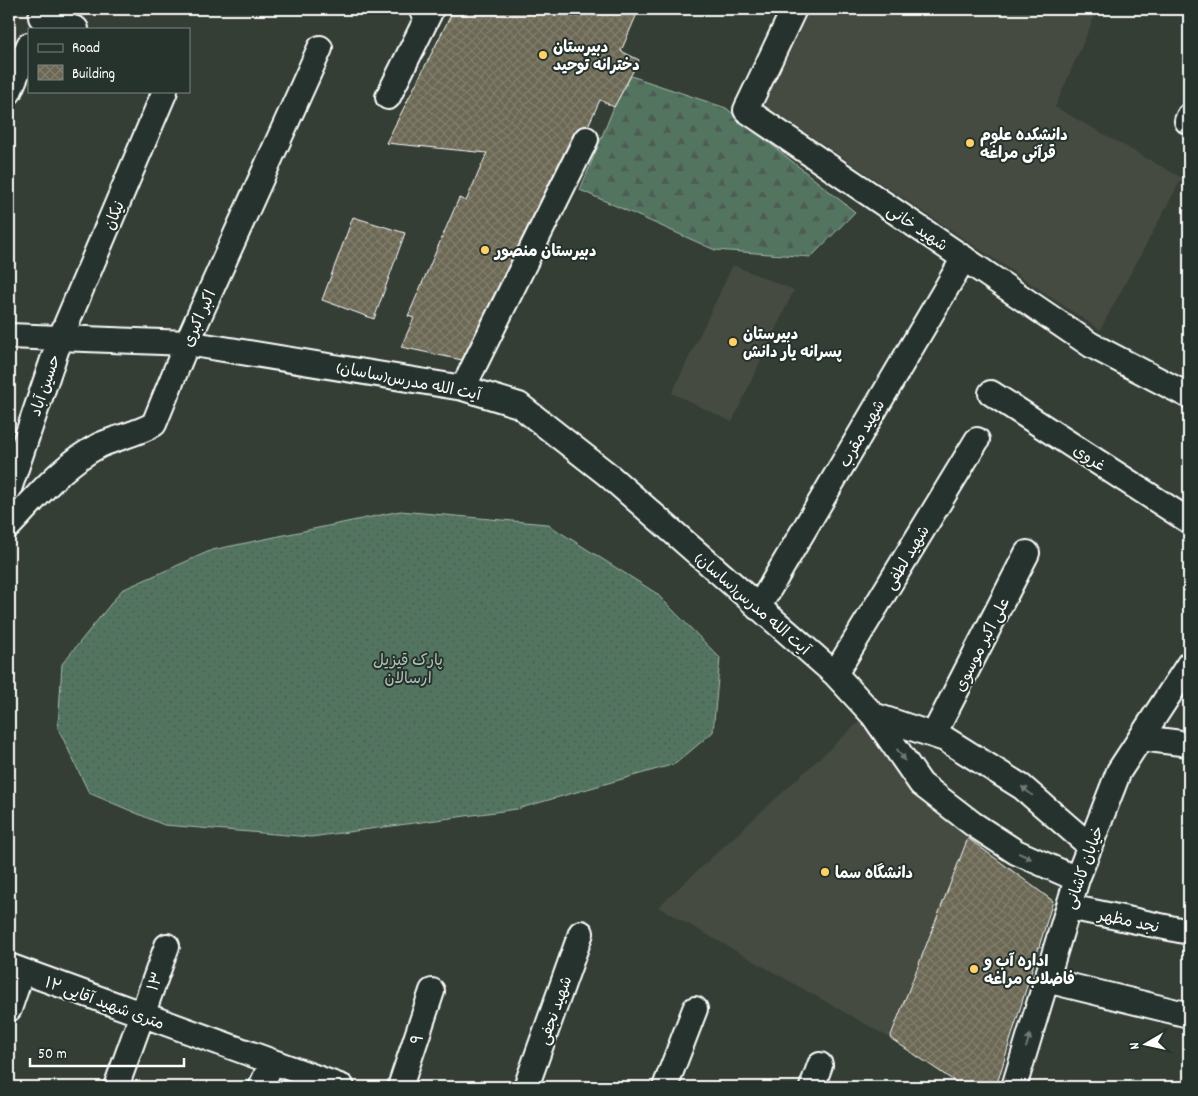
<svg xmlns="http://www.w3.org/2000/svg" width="1198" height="1096" font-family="Dekko,'Playpen Sans Arabic',sans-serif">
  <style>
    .built { fill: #454b3f }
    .grass { fill: url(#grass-dots); stroke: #a8bab0 }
    .forest { fill: url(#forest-firs); stroke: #a8bab0 }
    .building { fill: url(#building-cross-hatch); stroke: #fff }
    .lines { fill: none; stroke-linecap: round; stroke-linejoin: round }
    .minor-casing { stroke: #fff; stroke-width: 28 }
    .minor { stroke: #26332d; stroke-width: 24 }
    .oneway { fill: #727a76 }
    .poi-dot { fill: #ffd166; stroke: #26332d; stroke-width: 2 }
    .labels { text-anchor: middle; stroke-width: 4; stroke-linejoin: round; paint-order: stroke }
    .poi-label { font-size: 16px; font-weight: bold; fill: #fff; stroke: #26332d; text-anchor: start }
    .street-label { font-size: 16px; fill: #fff; stroke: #26332d }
    .park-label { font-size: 16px; fill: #b1c1b7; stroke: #26332d }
  </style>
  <defs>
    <pattern id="grass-dots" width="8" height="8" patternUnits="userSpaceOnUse" patternTransform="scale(1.25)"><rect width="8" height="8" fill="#527560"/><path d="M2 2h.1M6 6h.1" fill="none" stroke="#4e5c54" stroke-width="1.8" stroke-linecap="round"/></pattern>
    <pattern id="forest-firs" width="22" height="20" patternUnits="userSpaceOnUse" patternTransform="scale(1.25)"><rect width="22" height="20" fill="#527560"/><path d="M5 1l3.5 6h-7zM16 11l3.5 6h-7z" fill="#4e5c54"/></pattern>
    <pattern id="building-cross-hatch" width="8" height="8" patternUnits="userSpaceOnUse" patternTransform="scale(1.25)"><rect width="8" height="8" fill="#6c6855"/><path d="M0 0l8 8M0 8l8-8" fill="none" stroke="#827f6e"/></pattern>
  </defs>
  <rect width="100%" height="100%" fill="#343e35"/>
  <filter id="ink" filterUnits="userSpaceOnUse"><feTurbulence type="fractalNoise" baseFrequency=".02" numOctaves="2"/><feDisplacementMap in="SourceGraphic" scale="10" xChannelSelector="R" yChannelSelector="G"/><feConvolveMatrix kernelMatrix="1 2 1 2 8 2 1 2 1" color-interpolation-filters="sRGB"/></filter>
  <g filter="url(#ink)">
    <path class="built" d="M806,9H1098L1055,107L1182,178L1100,330L763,104Z
      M733,265L794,290L732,422L672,393Z
      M860,721L968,838L890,1038L658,907Z"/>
    <path class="grass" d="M400,511L547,524L656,593L720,658L713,732L675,764L517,809L311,837L164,825L89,793L58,728L62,664L122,590L212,550Z"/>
    <path class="forest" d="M631,76L726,108L855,212L811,257L715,250L580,190L614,107Z"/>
    <path class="building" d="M454,9H639L621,51L639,60L614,107L600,100L588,126L579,127L574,133L462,360L401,347L414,318L408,316L459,198L466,201L487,153L386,143Z
      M353,217L405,233L374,319L322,300Z
      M968,838L1053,901L996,1087H963L890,1038Z"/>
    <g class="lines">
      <g class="minor-casing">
        <path id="minor" d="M794,9L746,110L1091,345L1189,396
          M41,17L76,29
          M9,92L29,45
          M388,97L430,12L421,9
          M1189,116L1187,121L1189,122
          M9,336L187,343L463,388L519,405L607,474L835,674L873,715L921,784L973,824L1016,852L1077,879
          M463,388L586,139
          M991,393L1189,521
          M9,489L60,339L165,91
          M9,526C36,498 64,463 100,445C118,437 137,434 154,424L187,343L320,48
          M758,608L964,258
          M835,674L977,440
          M873,715L945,739L1022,787L1090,846
          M934,734L1027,553
          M1141,738L1189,744
          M1069,907L1189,932
          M9,966L342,1087
          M1046,980L1189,1015
          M9,1009L22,971
          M116,1087L167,946
          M261,1087L272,1062
          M400,1087L432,991
          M526,1087L581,933
          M665,1087L695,1009
          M812,1087L820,1065
          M1014,1087L1077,879L1119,771L1189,664"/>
      </g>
      <use href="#minor" class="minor"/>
    </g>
    <defs><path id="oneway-solid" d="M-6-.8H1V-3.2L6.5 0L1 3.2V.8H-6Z" transform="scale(1.25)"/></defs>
    <g class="oneway">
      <use href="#oneway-solid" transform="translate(901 755) rotate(55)"/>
      <use href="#oneway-solid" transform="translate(1027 791) rotate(-140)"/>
      <use href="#oneway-solid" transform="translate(1025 856) rotate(24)"/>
      <use href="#oneway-solid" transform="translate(1028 1041) rotate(-73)"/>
    </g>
  </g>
  <g class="poi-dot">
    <circle cx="543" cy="55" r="5"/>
    <circle cx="970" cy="143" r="5"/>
    <circle cx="485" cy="250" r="5"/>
    <circle cx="733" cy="342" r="5"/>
    <circle cx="825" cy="872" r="5"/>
    <circle cx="974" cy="969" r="5"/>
  </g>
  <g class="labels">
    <g class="poi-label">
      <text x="553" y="52">دبیرستان<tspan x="553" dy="18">دخترانه توحید</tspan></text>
      <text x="980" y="140">دانشکده علوم<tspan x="980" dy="18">قرآنی مراغه</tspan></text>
      <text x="495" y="256">دبیرستان منصور</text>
      <text x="743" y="339">دبیرستان<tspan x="743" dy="18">پسرانه یار دانش</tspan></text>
      <text x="835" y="878">دانشگاه سما</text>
      <text x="984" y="966">اداره آب و<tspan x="984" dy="18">فاضلاب مراغه</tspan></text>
    </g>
    <g class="street-label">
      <text transform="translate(113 215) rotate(-67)" y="6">نیکان</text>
      <text transform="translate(918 227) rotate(34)" y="6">شهید خانی</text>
      <text transform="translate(198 318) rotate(-66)" y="6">اکبر اکبری</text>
      <text transform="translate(409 380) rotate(11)" y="6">آیت الله مدرس(ساسان)</text>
      <text transform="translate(44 385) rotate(-71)" y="6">حسین آباد</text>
      <text transform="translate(861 433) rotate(-60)" y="6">شهید مقرب</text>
      <text transform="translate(1090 457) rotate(33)" y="6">غروی</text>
      <text transform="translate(906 557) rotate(-59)" y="6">شهید لطفی</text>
      <text transform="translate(753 603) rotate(41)" y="6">آیت الله مدرس(ساسان)</text>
      <text transform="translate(981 644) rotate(-63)" y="6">علی اکبر موسوی</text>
      <text transform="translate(1083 867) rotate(-70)" y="6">خیابان کاشانی</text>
      <text transform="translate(1129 920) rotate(12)" y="6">نجد مظهر</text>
      <text transform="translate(154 981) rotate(-70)" y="6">۱۳</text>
      <text transform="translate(105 1002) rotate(20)" y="6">۱۲ متری شهید آقایی</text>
      <text transform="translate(554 1010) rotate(-70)" y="6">شهید نجفی</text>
      <text transform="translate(416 1039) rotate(-72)" y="6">۹</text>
    </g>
    <g class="park-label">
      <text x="408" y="665">پارک قیزیل<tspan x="408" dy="18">ارسالان</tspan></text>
    </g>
  </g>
  <rect width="1198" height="1096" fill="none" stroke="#26332d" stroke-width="30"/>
  <rect x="15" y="15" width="1168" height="1066" fill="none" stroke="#fff" stroke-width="2" filter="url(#ink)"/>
  <rect x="28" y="28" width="162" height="65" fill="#26332d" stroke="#7d8581"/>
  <rect x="38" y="44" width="25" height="8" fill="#26332d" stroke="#7d8581"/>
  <text x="72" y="52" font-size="15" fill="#ffffff">Road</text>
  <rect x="38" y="65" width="25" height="15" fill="url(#building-cross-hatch)" stroke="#7d8581"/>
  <text x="72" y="78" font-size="15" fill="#ffffff">Building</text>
  <g transform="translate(1146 1044) rotate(261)" stroke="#26332d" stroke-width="4" paint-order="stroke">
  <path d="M0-4L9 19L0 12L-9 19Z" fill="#ffffff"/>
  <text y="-8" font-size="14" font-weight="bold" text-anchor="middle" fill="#ffffff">N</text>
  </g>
  <path d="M30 1058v8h154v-8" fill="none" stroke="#ffffff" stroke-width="2.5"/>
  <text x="38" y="1058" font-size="15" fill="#ffffff" stroke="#26332d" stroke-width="4" paint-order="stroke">50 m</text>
</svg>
